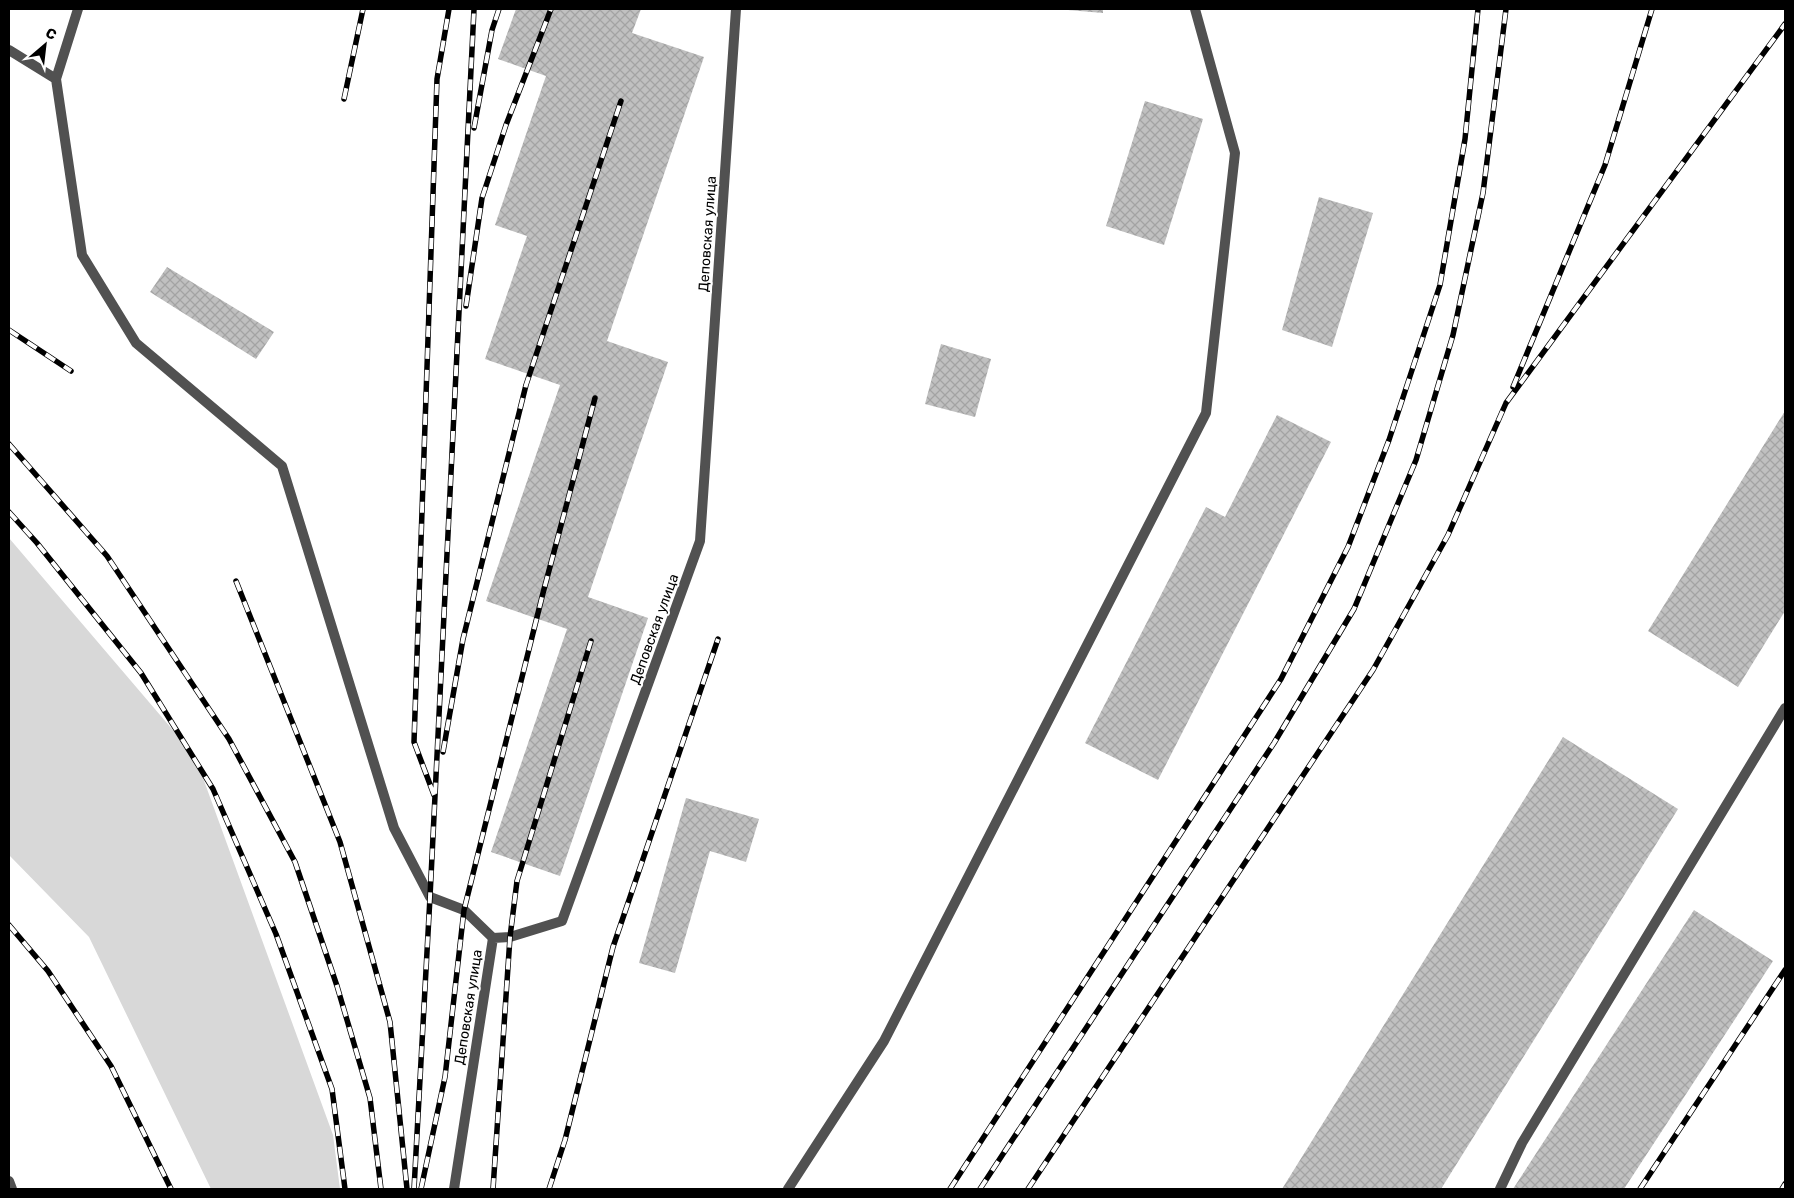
<svg xmlns="http://www.w3.org/2000/svg" width="1794" height="1198" font-family="Rubik,sans-serif">
  <style>
    .grass { fill: #d8d8d8 }
    .building { fill: url(#building-cross-hatch) }
    .lines { fill: none; stroke-linecap: round; stroke-linejoin: round }
    .service { stroke: #515151; stroke-width: 10 }
    .minor { stroke: #515151; stroke-width: 10 }
    .rail-casing { stroke: #000; stroke-width: 5.5 }
    .rail { stroke: #fff; stroke-width: 4; stroke-dasharray: 11; stroke-linecap: butt }
    .labels { text-anchor: middle; stroke-width: 4; stroke-linejoin: round; paint-order: stroke }
    .street-label { font-size: 14px; fill: #000; stroke: #fff }
  </style>
  <defs>
    <pattern id="building-cross-hatch" width="8" height="8" patternUnits="userSpaceOnUse" patternTransform="scale(1.25)"><rect width="8" height="8" fill="#c0c0c0"/><path d="M0 0l8 8M0 8l8-8" fill="none" stroke="#a3a3a3"/></pattern>
  </defs>
  <rect width="100%" height="100%" fill="#fff"/>
  <path class="grass" d="M9,538L195,756L333,1135L340,1189H211L89,937L9,855Z"/>
  <path class="building" d="M516,9H641L632,33L704,57L607,341L668,362L588,597L648,618L560,876L491,852L567,629L486,601L560,385L485,359L527,236L495,225L546,76L498,59Z
    M1068,9H1103V13L1068,10Z
    M1145,101L1203,119L1164,245L1106,226Z
    M1319,197L1373,213L1332,347L1282,330Z
    M167,267L274,332L256,359L150,292Z
    M941,344L991,359L975,417L925,404Z
    M1785,411V611L1738,687L1648,631Z
    M1277,415L1331,442L1158,780L1085,743L1206,507L1225,517Z
    M1563,737L1678,809L1441,1189H1282Z
    M686,798L759,819L746,862L710,851L675,973L639,963Z
    M1694,910L1773,961L1624,1189H1513Z"/>
  <g class="lines">
    <path class="service" d="M78,9L56,79L82,255L136,343L282,466L394,828L430,897L464,910L493,938
      M9,50L56,79
      M9,1181L12,1189
      M788,1189L884,1041L1206,413L1235,153L1195,9
      M1500,1189L1522,1143L1785,708"/>
    <path class="minor" d="M454,1189L493,938L510,937L562,921L700,541L736,9"/>
    <g class="rail-casing">
      <path id="rail" d="M344,99L363,9
        M474,128L492,30L499,9
        M466,306L482,198L506,125L551,9
        M9,330L71,371
        M1513,387L1605,165L1652,9
        M9,444L107,556L229,739L295,862L337,986L370,1098L381,1189
        M9,512L37,543L141,673L213,789L276,934L332,1089L345,1189
        M236,581L340,842L390,1022L407,1189
        M443,752L463,639L526,385L621,101
        M434,795L414,742L437,79L449,9
        M9,925L48,971L111,1066L171,1189
        M414,1189L430,897L474,9
        M421,1189L445,1077L464,910L543,593L595,398
        M493,1189L510,937L517,881L591,641
        M549,1189L565,1140L613,947L718,639
        M950,1189L1281,679L1348,547L1389,440L1440,285L1465,139L1478,9
        M980,1189L1274,743L1354,609L1416,460L1453,335L1483,193L1506,9
        M1028,1189L1373,670L1448,535L1506,403L1785,24
        M1640,1189L1785,970
        M1782,1189L1785,1184"/>
    </g>
    <use href="#rail" class="rail"/>
  </g>
  <g class="labels">
    <g class="street-label">
      <text transform="translate(707 234) rotate(-86)" y="5">Деповская улица</text>
      <text transform="translate(654 629) rotate(-70)" y="5">Деповская улица</text>
      <text transform="translate(468 1007) rotate(-81)" y="5">Деповская улица</text>
    </g>
  </g>
  <rect width="1794" height="1198" fill="none" stroke="#000000" stroke-width="20"/>
  <g transform="translate(45 45) rotate(28)" stroke="#ffffff" stroke-width="4" paint-order="stroke">
  <path d="M0-4L9 19L0 12L-9 19Z" fill="#000000"/>
  <text y="-8" font-size="14" font-weight="bold" text-anchor="middle" fill="#000000">С</text>
  </g>
</svg>
